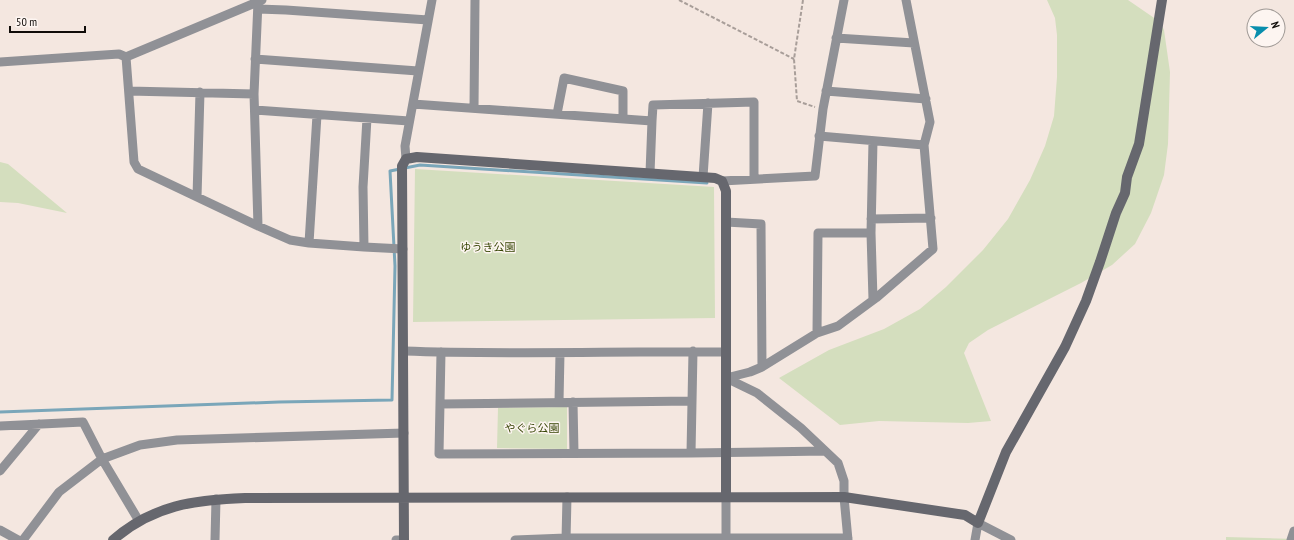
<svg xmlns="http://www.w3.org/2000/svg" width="1294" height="540" font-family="'PT Sans Narrow','Noto Sans JP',sans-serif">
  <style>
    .green { fill: #d4debe }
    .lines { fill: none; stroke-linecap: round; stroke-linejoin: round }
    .stream { stroke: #7aa6b9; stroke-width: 3 }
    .path { stroke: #a89e99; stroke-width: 2; stroke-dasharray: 4 2; stroke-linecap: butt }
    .street { stroke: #909196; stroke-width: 9 }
    .secondary { stroke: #66676e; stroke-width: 10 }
    .labels { text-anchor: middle; stroke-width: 3; stroke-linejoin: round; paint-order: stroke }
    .park-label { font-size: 11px; fill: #374505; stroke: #fdf5f1 }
  </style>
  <rect width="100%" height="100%" fill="#f4e7e0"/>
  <path class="green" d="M1047,0H1128L1160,22L1164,30L1170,72L1168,144L1164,175L1151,213L1135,244L1112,265L1081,283L988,330L969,343L964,353L991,421L968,423L879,421L840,425L779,378L829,350L884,329L920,309L946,287L983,250L1008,219L1030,180L1045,146L1054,116L1057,77V35L1055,18Z
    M0,162L8,164L67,213L18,203L0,202Z
    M415,169L714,187L715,318L413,322Z
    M567,407V449L497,448L498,408Z
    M1226,537L1294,539V540H1226Z"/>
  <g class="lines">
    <path class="stream" d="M0,412L279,402L392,400L395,266L390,171L420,165L707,183"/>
    <path class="path" d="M679,0L794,59
      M803,0L794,59L797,101L815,107"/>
    <path class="street" d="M262,0L126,57L134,162L138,169L258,226L290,240L309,243L364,247L403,249
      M258,9L286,10L428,20
      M836,38L914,43
      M255,59L418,71
      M0,62L119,54L126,57
      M129,91L254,94
      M826,91L926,99
      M413,104L652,121L653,105L754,102V179
      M474,108L475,0
      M255,110L409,121
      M557,114L564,78L623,91V119
      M819,136L924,145
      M406,159L405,146L432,0
      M650,173L652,121
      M703,177L708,103
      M722,181L815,176L823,109L844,0
      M197,197L200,92
      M871,219L931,218
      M726,222L761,224L762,367
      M258,226L254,94L258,2
      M871,233L873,299
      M309,243L317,115
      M364,247L363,187L367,118
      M817,333L818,233H871L873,141
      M404,351C511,355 618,351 726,352
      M441,352L439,454L691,453L825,451
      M726,378L750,372L762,367L817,333L838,326L876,298L933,249L924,145L930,122L906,0
      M726,378L757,393L801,428L838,463L844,481V497L848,540
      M559,402L560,353
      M573,402L574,453
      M440,404L692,401
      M0,426L83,422L102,459L139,521
      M691,453L693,351
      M0,471L39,424
      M726,496V540
      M0,530L18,540
      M23,540L59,492L102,459L140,445L177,440L404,433
      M215,540L216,499
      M396,540H404
      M515,540L566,538H848
      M566,540L567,497
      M975,540L978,523L1011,540
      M1291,540L1294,531"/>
    <path class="secondary" d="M113,540C153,505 194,500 245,498L844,497L965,515L978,523L1006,452L1065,347L1086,301L1100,262L1116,213L1125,193L1127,177L1139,144L1162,0
      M404,540L402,166L406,159L417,157L715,178L722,181L726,191V496"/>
  </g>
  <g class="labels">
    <g class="park-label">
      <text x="488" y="251">ゆうき公園</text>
      <text x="532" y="432">やぐら公園</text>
    </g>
  </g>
  <g transform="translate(1266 28) rotate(72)"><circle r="19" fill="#fdf5f1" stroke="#9e9894"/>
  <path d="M0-3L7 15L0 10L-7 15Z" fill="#088ead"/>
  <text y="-6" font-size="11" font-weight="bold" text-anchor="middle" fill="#100c09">N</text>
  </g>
  <path d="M10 26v6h75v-6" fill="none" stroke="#100c09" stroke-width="2"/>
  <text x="16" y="26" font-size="12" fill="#100c09" stroke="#fdf5f1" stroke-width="3" paint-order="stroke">50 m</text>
</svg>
